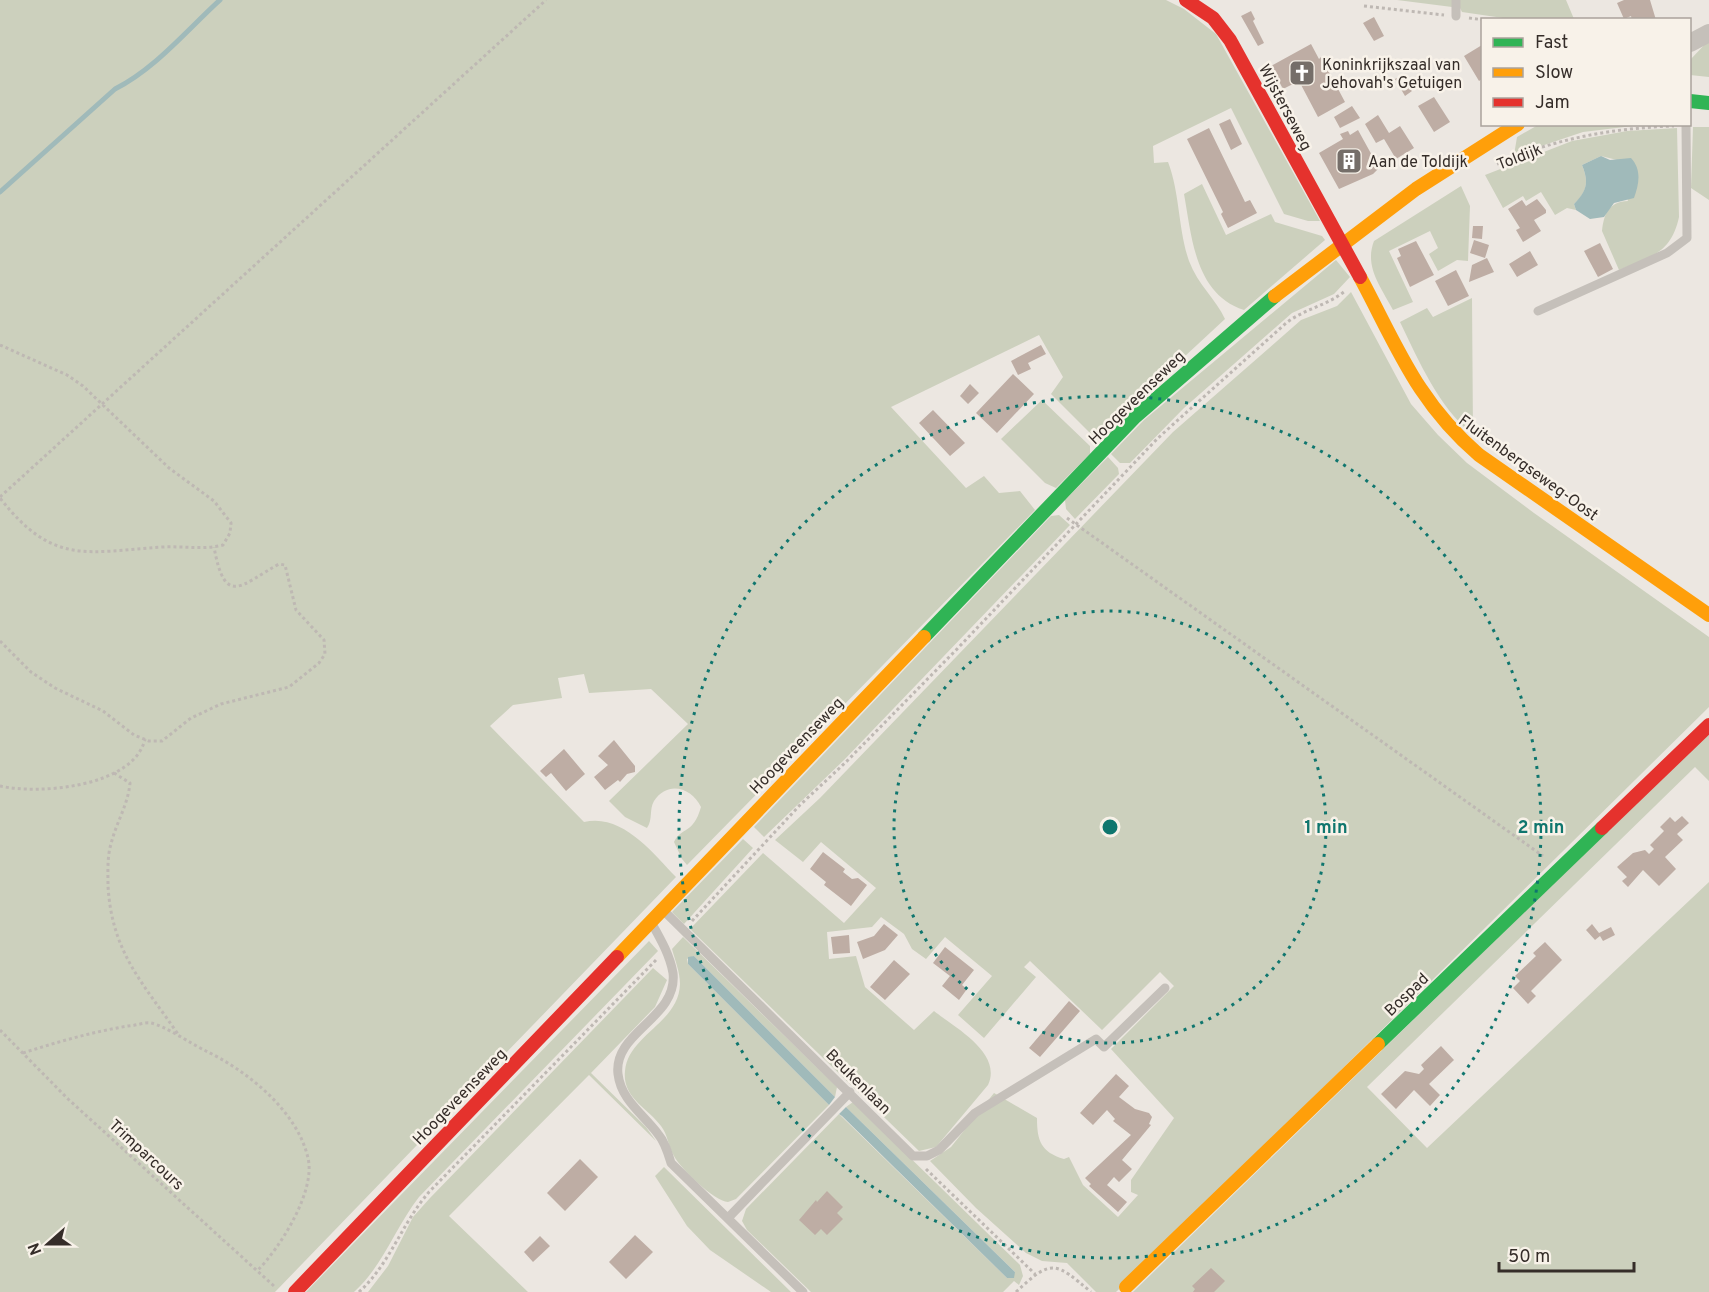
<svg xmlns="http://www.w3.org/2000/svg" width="1709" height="1292" font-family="Overpass,sans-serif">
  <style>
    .green { fill: #ccd0bd }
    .water { fill: #a0baba }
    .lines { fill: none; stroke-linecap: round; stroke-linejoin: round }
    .stream { stroke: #a0baba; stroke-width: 5 }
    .building { fill: #beada4 }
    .path { stroke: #beb8b3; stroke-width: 3; stroke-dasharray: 3 3; stroke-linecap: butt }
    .lane { stroke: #c5c0ba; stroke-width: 9 }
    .street { stroke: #c5c0ba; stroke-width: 18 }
    .fast { stroke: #30b455; stroke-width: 14 }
    .slow { stroke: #ff9f0a; stroke-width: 14 }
    .jam { stroke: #e5322d; stroke-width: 14 }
    .ring { fill: none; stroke: #0f766e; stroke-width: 3; stroke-dasharray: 3 6 }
    .labels { text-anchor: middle; stroke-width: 5; stroke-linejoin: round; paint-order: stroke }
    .poi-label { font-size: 16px; fill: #352d29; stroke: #f8f2e9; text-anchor: start }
    .street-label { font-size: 16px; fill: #352d29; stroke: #f8f2e9 }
    .centre { fill: #0f766e; stroke: #f8f2e9; stroke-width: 3 }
    .ring-label { font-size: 18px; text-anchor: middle; font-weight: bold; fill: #0f766e; stroke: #f8f2e9; stroke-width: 5; stroke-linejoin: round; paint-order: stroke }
  </style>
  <rect width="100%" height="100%" fill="#ece7e1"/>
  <path class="green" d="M0,0H1166L1184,9L1216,34L1320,221H1308L1284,214L1231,108L1153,146L1154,163L1168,162C1180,193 1178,229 1189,261C1198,285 1216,299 1225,319L1170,370L1103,440L1096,439L1051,394L1063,377L1039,335L891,407L966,488L984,476L999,493L1020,491L1035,510L687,865L682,859L674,842C682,826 693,835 701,807C692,788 668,780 654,801C649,809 653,820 647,828L625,817L609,801L688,724L651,689L589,693L584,674L558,678L562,698L513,705L490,726L584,822C622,813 652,852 676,877L275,1292H0Z
    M1397,0H1566L1574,19H1510L1462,12L1460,8Z
    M1709,40V77L1690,75V60Z
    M1538,125H1641L1583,132L1514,155L1517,137Z
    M1693,127H1709V200L1691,188Z
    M1677,128L1679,217C1671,254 1650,257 1619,270L1602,231C1604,213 1609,202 1628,201L1617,160L1601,156L1582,165C1589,182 1587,192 1574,204L1576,210L1567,208L1555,215L1541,192L1526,201L1523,196L1503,208L1485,175L1572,141L1627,131Z
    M1202,184L1226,235L1271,214L1275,222L1322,236L1325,240L1244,310C1195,294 1192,238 1184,194Z
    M1461,186L1470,206L1468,261L1457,260L1438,271L1429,254L1438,248L1430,231L1389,251L1413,302L1393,310C1381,287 1364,267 1374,241Z
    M1336,260L1350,277L1334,294L1292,313L1184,408L1130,463H1120L1111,454L1144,420Z
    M1351,292L1411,404L1438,435L1467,463L1534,513L1709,637V707L1116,1292H1096L1067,1263L1042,1261L1026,1253L976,1208L930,1161L951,1147L994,1093L1037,1118C1037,1141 1041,1152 1064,1159L1069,1157L1083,1185L1118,1217L1138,1195L1131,1192V1180L1174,1118L1111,1049L1174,986L1160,972L1102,1030L1030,961L1024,967L1036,977L984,1038L958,1015L992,976L945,937L926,959L912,949L904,934L881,917L872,927L827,932L829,959L856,956L865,987L914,1030L934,1011C954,1027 1003,1053 988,1085L936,1147L919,1151L690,929L763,853L844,923L876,888L821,842L803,862L775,840L820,798L1173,432L1301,320L1337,306Z
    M1472,298L1473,435C1438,406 1420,363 1400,322L1427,308L1433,317Z
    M1042,400L1090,446V454L1056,488L1045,483L1001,439Z
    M1108,457L1118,468L1119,474L1075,519L1066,509L1065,500Z
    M1059,515L1070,525L844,760L764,837L754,827L1051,516Z
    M1709,733V781L1695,767L1367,1087L1427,1148L1709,882V1292H1133Z
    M743,839L753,848L684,924L672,912Z
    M683,937L837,1087L835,1097L694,956L687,959L688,964L829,1105L736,1199L728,1202C714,1201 681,1169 674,1156C668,1146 668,1135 661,1126C648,1108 622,1098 625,1071C628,1035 679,1023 680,984C680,972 675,960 672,949Z
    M649,941L658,951L419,1197C395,1228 383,1266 354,1292H306Z
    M653,968L667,980L655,1007L591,1073L646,1127L656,1141L589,1075L449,1216L528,1292H368L388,1266L413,1217L430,1198Z
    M853,1102L1020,1265L1023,1276L1019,1285L1014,1281L1003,1292H811L747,1230L742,1221L746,1209L839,1114L1007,1278L1015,1272L846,1107Z
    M664,1167L791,1292H771L710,1250L687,1226L655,1176Z"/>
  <path class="water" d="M1601,156L1610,160L1631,158C1642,170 1639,184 1634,198L1614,203L1604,217L1590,219L1576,210L1574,204C1587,191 1589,182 1582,165Z
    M694,956L835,1097L829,1105L688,964V957Z
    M846,1107L1015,1272L1014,1278H1007L842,1116L839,1114Z"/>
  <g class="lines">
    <path class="stream" d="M0,192L115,89C155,69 187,30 220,0"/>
  </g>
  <path class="building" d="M1624,0H1650L1656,20H1632L1631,16L1624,19L1617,3Z
    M1251,11L1255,19L1253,21L1264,43L1258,46L1241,16Z
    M1374,17L1384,36L1374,41L1363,23Z
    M1311,44L1319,59L1321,57L1345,102L1318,117L1299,81L1283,89L1271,66Z
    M1482,45V79L1479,81L1464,56Z
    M1402,75L1412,91L1405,96L1395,79Z
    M1434,97L1450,122L1434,132L1418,106Z
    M1352,106L1360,118L1340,128L1334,117Z
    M1378,115L1389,133L1400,126L1414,148L1396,159L1384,139L1376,143L1365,124Z
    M1230,119L1242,144L1231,150L1219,124Z
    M1209,128L1245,202L1250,200L1257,213L1228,228L1221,214L1223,212L1187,139Z
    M1358,130L1379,168L1373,174L1339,189L1319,153L1343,139L1340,134L1348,131L1350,135Z
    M1537,199L1546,210V213L1534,220L1541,231L1523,242L1516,230L1520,228L1508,209L1522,200L1526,206Z
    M1473,226H1483L1482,239L1472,238Z
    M1474,240L1489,245L1485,258L1470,253Z
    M1416,241L1434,275L1410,287L1397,258L1401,256L1398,249Z
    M1600,243L1613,269L1598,277L1584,251Z
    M1530,251L1538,265L1517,277L1509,264Z
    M1487,258L1494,272L1469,282L1472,265Z
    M1456,270L1469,296L1448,306L1435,281Z
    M1041,345L1046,354L1028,363L1031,369L1018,375L1011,361Z
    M1013,374L1034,394L997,433L976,413Z
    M970,384L979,393L968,404L960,396Z
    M933,410L965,443L950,456L919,423Z
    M614,740L635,766V772L627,774L620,782L618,780L605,790L594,777L608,765L598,756Z
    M564,749L585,774L566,791L551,773L546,777L540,771Z
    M1682,816L1689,823L1677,834L1683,840L1665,857L1676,869L1659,886L1643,870L1628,887L1622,881L1627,877L1617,867L1633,853L1645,850L1649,854L1654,849L1650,845L1664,831L1660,827L1670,817L1675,822Z
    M823,852L845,869L843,872L852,879L858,878L867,885L851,906L824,885L826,882L810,869Z
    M884,924L898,935L885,950L863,959L857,942L874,936Z
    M1592,924L1599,933L1611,927L1615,935L1603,941L1600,936L1595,940L1586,930Z
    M849,935L850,953L833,954L831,937Z
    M1545,942L1562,960L1531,991L1536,996L1528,1004L1513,988L1520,981L1515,976L1536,956L1533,953Z
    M945,947L974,970L962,985L967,989L959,1000L942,986L950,976L933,963Z
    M894,960L910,974L885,1000L870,987Z
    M1069,1001L1080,1011L1040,1057L1029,1048Z
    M1441,1046L1454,1060L1429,1084L1440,1095L1430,1106L1414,1090L1396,1109L1381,1094L1405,1071L1419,1074L1424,1069L1421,1065Z
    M1116,1074L1129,1086L1119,1097L1135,1109L1149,1113L1152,1117L1149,1124L1151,1125L1122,1160L1132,1169L1119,1182L1114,1177L1107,1185L1127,1202L1118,1212L1089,1186L1091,1184L1085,1178L1131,1135L1113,1121L1115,1119L1107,1110L1093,1125L1080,1113Z
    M580,1159L598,1177L565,1211L547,1193Z
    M827,1191L843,1207L837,1213L843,1219L827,1235L821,1229L815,1235L799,1220L816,1200L817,1202Z
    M635,1235L653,1252L626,1279L609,1262Z
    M540,1236L550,1246L533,1262L524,1252Z
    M1211,1268L1225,1281L1214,1292H1193L1195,1289L1192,1286Z"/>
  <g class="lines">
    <path class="path" d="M1364,6L1444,15
      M1469,18L1485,20
      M1497,164C1554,139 1612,128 1674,126
      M0,345L67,375L83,386L169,468L214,501L231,523L230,533L223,545C203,550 184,546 163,547C86,552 53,566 0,498
      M0,497L546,0
      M1067,518L1543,856
      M0,641L31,672L55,688L103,711L134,735L149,741H162L191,718L221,704L289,687L319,663L325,654L324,640L296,610L285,565L279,564C241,585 225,608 214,547
      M114,773L130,783C128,805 116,823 111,844C107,857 108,873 108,886C112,954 144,984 180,1037
      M0,786C39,795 134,787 145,739
      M692,921L800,805L846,762L958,648L1158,438L1285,324C1303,309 1327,306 1345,291
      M0,1030L68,1099L275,1287
      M23,1053C57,1042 92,1032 128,1026C135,1026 144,1022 151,1023C165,1026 190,1043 204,1050C246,1070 297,1110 308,1158C316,1191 280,1248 257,1271
      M926,1169L1035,1274
      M359,1292C390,1264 402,1223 429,1192L657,959
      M1016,1292C1052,1258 1055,1262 1091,1292"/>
    <path class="lane" d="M1456,0V16
      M1538,311L1667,253L1687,238L1686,124
      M664,911L913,1156H927L939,1150L975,1113L1096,1039L1104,1047L1165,988
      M651,922C660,938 670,955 673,973C678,1018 613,1032 618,1074C621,1100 643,1114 658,1134C665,1142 668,1153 671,1163L803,1292
      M728,1218L850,1092"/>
    <path class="street" d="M1690,43L1709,33"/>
    <path class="fast" d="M1690,101L1709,103
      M924,637L1135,417L1275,296
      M1378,1044L1602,828"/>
    <path class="slow" d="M1360,277C1397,346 1417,402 1479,455L1709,615
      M1275,296L1416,189L1518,124
      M617,957L924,637
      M1126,1287L1378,1044"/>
    <path class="jam" d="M1186,0L1213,18L1230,40L1360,277
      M1602,828L1709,725
      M295,1292L617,957"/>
  </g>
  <g class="ring">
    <circle cx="1110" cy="827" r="216"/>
    <circle cx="1110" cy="827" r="431"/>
  </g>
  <defs>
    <g id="church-square" transform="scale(1.35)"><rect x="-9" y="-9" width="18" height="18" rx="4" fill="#756e69" stroke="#f8f2e9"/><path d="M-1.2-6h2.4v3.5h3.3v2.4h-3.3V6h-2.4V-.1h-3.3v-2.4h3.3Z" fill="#fff"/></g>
    <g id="building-square" transform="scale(1.35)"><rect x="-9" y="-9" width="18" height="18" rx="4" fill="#756e69" stroke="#f8f2e9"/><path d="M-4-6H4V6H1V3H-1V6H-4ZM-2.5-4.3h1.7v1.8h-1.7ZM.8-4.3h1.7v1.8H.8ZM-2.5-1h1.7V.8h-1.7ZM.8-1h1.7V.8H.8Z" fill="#fff"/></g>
  </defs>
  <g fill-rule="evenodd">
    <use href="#church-square" x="1302" y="73"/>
    <use href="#building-square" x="1349" y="161"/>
  </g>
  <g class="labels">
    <g class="poi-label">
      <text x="1322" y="70">Koninkrijkszaal van<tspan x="1322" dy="18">Jehovah's Getuigen</tspan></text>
      <text x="1368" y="167">Aan de Toldijk</text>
    </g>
    <g class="street-label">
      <text transform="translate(1286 107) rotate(62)" y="6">Wijsterseweg</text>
      <text transform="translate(1519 156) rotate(-21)" y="6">Toldijk</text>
      <text transform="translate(1136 397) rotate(-44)" y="6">Hoogeveenseweg</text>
      <text transform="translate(1529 467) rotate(36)" y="6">Fluitenbergseweg-Oost</text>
      <text transform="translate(796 745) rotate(-46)" y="6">Hoogeveenseweg</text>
      <text transform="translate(1406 994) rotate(-44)" y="6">Bospad</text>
      <text transform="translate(859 1081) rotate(45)" y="6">Beukenlaan</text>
      <text transform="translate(459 1096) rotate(-46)" y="6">Hoogeveenseweg</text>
      <text transform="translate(147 1154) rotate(43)" y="6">Trimparcours</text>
    </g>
  </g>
  <circle cx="1110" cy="827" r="9" class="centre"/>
  <g class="ring-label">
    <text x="1326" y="833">1 min</text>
    <text x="1541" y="833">2 min</text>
  </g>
  <rect x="1481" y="18" width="210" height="108" fill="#f8f2e9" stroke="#aaa39c" stroke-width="1.5"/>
  <rect x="1493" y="38" width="30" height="9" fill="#30b455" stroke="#aaa39c" stroke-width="1.5"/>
  <text x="1535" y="48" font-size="18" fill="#352d29">Fast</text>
  <rect x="1493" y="68" width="30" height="9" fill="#ff9f0a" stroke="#aaa39c" stroke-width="1.5"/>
  <text x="1535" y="78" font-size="18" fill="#352d29">Slow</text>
  <rect x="1493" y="98" width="30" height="9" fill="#e5322d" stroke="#aaa39c" stroke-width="1.5"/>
  <text x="1535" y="108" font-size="18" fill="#352d29">Jam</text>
  <g transform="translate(48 1244) rotate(249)" stroke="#f8f2e9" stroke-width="4.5" paint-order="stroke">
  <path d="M0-4.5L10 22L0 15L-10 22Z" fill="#352d29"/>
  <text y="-9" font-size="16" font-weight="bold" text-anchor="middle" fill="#352d29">N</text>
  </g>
  <path d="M1499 1262v9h135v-9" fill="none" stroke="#352d29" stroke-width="3"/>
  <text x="1508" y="1262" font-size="18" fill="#352d29" stroke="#f8f2e9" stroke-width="4.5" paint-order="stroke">50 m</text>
</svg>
